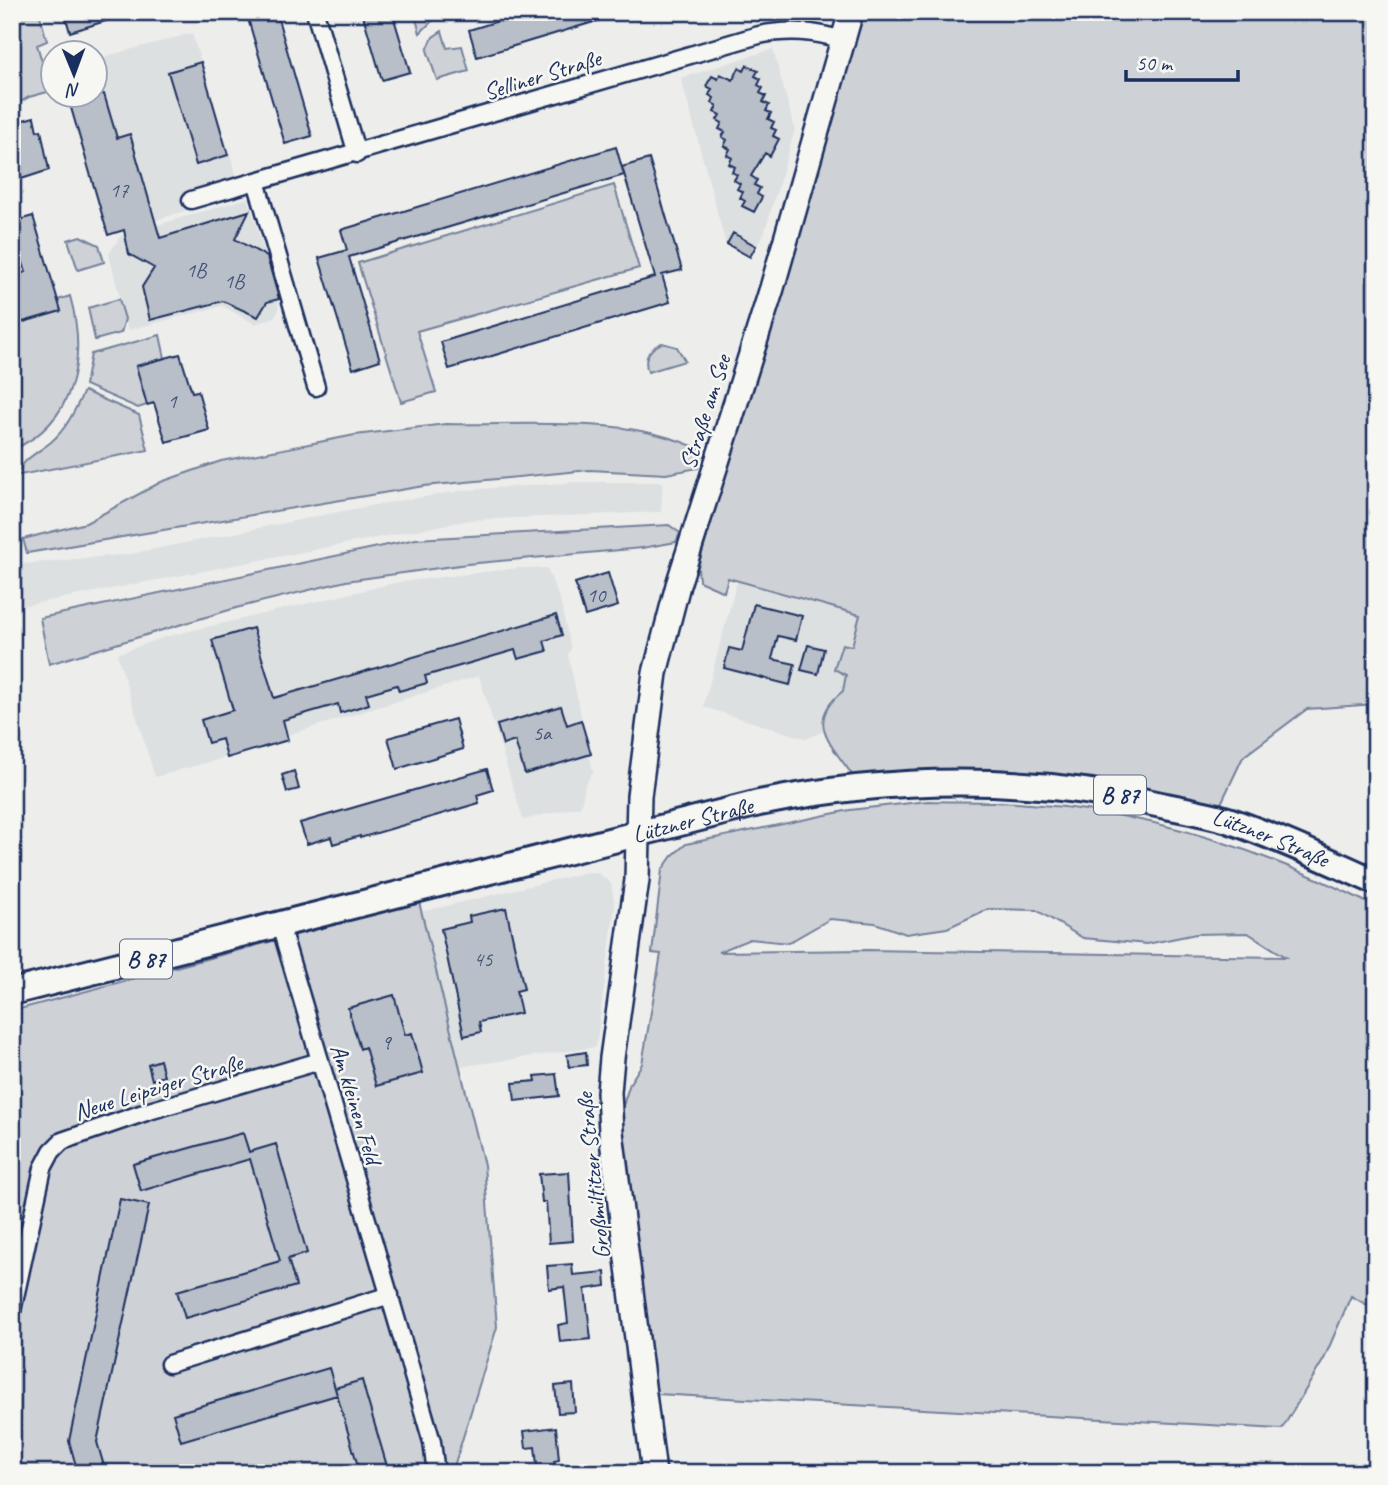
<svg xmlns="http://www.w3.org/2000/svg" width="1388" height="1485" font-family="Caveat,sans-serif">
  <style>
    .built { fill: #dde0e1 }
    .green { fill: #ced2d7; stroke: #74809a; stroke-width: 2; fill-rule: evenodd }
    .building { fill: #b9bfc8; stroke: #1b2f5e; stroke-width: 2 }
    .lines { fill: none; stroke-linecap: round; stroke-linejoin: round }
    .street-casing { stroke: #1b2f5e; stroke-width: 21 }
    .secondary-casing { stroke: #1b2f5e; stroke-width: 28 }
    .primary-casing { stroke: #1b2f5e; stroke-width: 30 }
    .street { stroke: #f6f6f2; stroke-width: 16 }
    .secondary { stroke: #f6f6f2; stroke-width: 23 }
    .primary { stroke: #f6f6f2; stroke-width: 24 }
    .labels { text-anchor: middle; stroke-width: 5; stroke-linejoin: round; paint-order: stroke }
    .number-label { font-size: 21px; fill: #425378 }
    .shield { fill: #f6f6f2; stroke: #5d6b8a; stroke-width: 2 }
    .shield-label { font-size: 23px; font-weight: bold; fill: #1b2f5e }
    .street-label { font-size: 24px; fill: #1b2f5e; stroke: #f6f6f2 }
  </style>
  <rect width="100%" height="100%" fill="#edeeec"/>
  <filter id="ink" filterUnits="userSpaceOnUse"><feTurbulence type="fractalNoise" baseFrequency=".0143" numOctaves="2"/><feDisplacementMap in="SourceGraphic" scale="14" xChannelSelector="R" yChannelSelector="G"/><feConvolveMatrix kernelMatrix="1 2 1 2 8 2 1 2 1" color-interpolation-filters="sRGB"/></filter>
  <g filter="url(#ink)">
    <path class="built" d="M192,33L242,193L108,235L67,95L94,94L95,59Z
      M773,49L795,130L764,234L750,257L726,245L681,78Z
      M248,198L279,299L278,312L273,318L255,324L222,306L128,330L109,254L120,236Z
      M578,482H663L661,512L470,520L12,608V565L130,554L368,506L466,490Z
      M519,568H547L560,600L571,649L568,654L593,772L585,785L581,806L523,820L479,676L288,735V740L155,777L117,654L164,637L399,582Z
      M737,581L860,615L834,726L807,739L703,707Z
      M587,872L598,873L611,883L615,907L596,1047L459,1067L421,912Z"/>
    <path class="green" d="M12,12H39L47,41L37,45L51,91L29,97L12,107Z
      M414,12H449L432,21L420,33Z
      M862,12H1376V704L1307,709L1243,757L1218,810L943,775L853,776C831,744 804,722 843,691L846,675L834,669L842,644L852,646L860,615L728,578L724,592L699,581L698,567Z
      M442,31L447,48L462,46L469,71L437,80L427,50L433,37Z
      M614,185L639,268L417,331L436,392L401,402L358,263Z
      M80,236L99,245L104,262L78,270L68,240Z
      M70,296C87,357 76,422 12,450V311L17,324L61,311L58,300Z
      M119,299L125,319L121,333L95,340L88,308Z
      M160,335L165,358L136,367L147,405L138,408L85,385L91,354Z
      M662,343L677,347L685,361L648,372C643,358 648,349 662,343Z
      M84,391L139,415L148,450L15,476C24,458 36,454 51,442C67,428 75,410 84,391Z
      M446,424C527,426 630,414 703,451L698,468L666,474L590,470L424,486L27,553L23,539L86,523L161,482L221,461L355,435Z
      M669,525L680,533L676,542L642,548L467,564L346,581L236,608L49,664L40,618L416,539Z
      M928,801C962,802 996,801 1030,804C1150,812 1269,852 1376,907V1310L1351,1296L1324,1359L1282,1429L657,1394L621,1128L622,1109L630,1083L642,1064L661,954L652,953L662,870L672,856L686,844L850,810ZM988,909L1036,910L1083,938L1147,944L1196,934L1248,933L1286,957L867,950L718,952L750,939L788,943L830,919L875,923L906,934L947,928Z
      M419,902L484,1165L497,1327L452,1473H12V1011Z"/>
    <path class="building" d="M64,12H124L125,15L70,32Z
      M246,12H276L312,136L285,144Z
      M362,12H392L410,72L382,80Z
      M528,12H616L617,15L477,57L469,30Z
      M201,62L228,155L196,165L168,72Z
      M747,65L758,71L755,76L761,79L758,85L763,88L760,93L766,96L763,102L769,105L766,111L771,113L768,119L774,122L771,128L776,130L773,136L779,139L770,156L765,153L751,176L757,180L754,185L760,188L757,194L762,197L754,212L742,206L745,201L740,198L743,192L737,189L740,184L734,180L737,175L732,172L735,167L729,164L732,158L727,155L730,149L724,146L727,140L722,137L725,132L719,129L722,123L717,120L720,115L714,112L717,106L712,103L714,98L709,95L712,89L706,86L712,76L718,79L720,74L733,80L739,68L744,71Z
      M67,94H104L117,138L130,134L160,238L249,211L235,239L267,257L279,299L267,302L258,317L223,301L150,320L142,287L154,268L129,254L124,230L108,235Z
      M34,117L37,131L41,130L49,170L12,182V123Z
      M616,147L624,175L349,257L380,360L353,369L319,258L347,250L341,230Z
      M649,159L682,270L662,275L670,302L449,369L441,342L655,277L622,167Z
      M33,216L61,311L16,324L12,311V276L26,272L18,248L12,250V222Z
      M733,233L756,246L750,257L727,244Z
      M180,354L192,392L198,391L209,430L166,442L154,403L147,405L136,366Z
      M608,573L618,606L585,616L575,583Z
      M754,604L802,616L796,640L778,636L772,659L795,664L790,685L724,668L729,648L742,651Z
      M556,615L562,635L544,641L547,651L518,659L515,650L425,676L427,683L399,691L397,685L366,694L369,704L340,713L338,704L283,720L288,740L227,758L222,739L208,743L201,720L233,710L212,640L253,628L274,698Z
      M808,645L824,649L818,674L801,670Z
      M561,706L567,725L581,720L591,754L525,774L515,741L503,745L497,725Z
      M455,719L463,749L397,769L388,738Z
      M487,769L493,790L477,795L479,803L360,838V836L333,844L331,837L307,844L300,823Z
      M294,771L299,789L287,792L282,775Z
      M506,908L524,989L516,991L521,1013L479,1022L481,1032L464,1036L441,929L470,922L469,916Z
      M394,995L405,1035L412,1033L423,1073L376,1086L365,1047L360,1049L348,1008Z
      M586,1052L587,1065L569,1067L567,1055Z
      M160,1060L164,1076L152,1080L148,1064Z
      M556,1074L559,1096L515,1101L513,1083L536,1081L535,1076Z
      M243,1133L249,1152L276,1144L307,1253L288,1259L296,1286L185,1318L177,1291L280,1261L250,1159L141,1191L133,1164Z
      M569,1172L573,1241L549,1243L546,1202H542L539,1174Z
      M120,1199L149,1205L97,1442L106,1473H78L69,1441Z
      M572,1264L573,1275L605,1272L606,1286L585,1289L591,1339L560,1342L558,1325L568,1323L564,1287L549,1289L547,1266Z
      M329,1368L337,1395L181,1441L173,1414Z
      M362,1380L366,1395L389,1473H360L335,1388Z
      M573,1384L575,1412L558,1413L555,1386Z
      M556,1427L559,1460L554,1461L556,1473H538L535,1447L526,1448L524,1431Z"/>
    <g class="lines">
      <g class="street-casing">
        <path id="street" d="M315,12L357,154
          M256,181L316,387
          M191,200L759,35C790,29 813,31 843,40
          M280,925L404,1345L432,1442L436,1473
          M12,1311L43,1168L52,1151L62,1141L149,1111L320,1061
          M169,1364L390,1295"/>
      </g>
      <g class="secondary-casing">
        <path id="secondary" d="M654,1473L611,1132L609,1092L612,1058L637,880L639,796L655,673L678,585L772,288L851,12"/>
      </g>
      <g class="primary-casing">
        <g id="primary">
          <path id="s1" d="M12,992L759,803C893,776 1032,775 1166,806C1186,810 1208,814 1228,820C1279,838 1327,860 1376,882"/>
        </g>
      </g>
      <use href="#street" class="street"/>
      <use href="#secondary" class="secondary"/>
      <use href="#primary" class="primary"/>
    </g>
  </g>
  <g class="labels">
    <g class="number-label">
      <text x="119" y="197">17</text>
      <text x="196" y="277">1B</text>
      <text x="234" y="288">1B</text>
      <text x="172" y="408">1</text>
      <text x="596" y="602">10</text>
      <text x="542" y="740">5a</text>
      <text x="483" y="966">45</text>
      <text x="386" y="1049">9</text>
    </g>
    <g class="shield">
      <rect x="1094" y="775.5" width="52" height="39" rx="5"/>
      <rect x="120" y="939.5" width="52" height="39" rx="5"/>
    </g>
    <g class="shield-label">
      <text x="1120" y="803">B 87</text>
      <text x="146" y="967">B 87</text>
    </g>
    <g class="street-label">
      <text transform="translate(542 75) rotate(-17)" y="8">Selliner Straße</text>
      <text transform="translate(705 412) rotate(-72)" y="8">Straße am See</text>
      <text dy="8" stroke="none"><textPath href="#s1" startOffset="702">Lützner Straße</textPath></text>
      <text dy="8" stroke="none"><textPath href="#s1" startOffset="1290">Lützner Straße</textPath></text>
      <text transform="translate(158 1087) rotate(-17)" y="8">Neue Leipziger Straße</text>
      <text transform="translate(356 1104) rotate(73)" y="8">Am kleinen Feld</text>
      <text transform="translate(593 1176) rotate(-96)" y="8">Großmiltitzer Straße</text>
    </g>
  </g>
  <rect width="1388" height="1485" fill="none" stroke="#f6f6f2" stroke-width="42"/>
  <rect x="21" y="21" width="1346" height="1443" fill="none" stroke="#1b2f5e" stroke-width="2.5" filter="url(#ink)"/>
  <g transform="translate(74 74) rotate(179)"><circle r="33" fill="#f6f6f2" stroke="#9ea6b7" stroke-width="2"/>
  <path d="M0-5L12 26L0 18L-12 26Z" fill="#1b2f5e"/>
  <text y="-10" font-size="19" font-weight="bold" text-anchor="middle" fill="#1b2f5e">N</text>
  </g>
  <path d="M1126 70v10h112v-10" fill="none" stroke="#1b2f5e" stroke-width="3.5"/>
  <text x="1136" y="70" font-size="21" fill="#1b2f5e" stroke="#f6f6f2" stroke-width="5" paint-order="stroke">50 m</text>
</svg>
